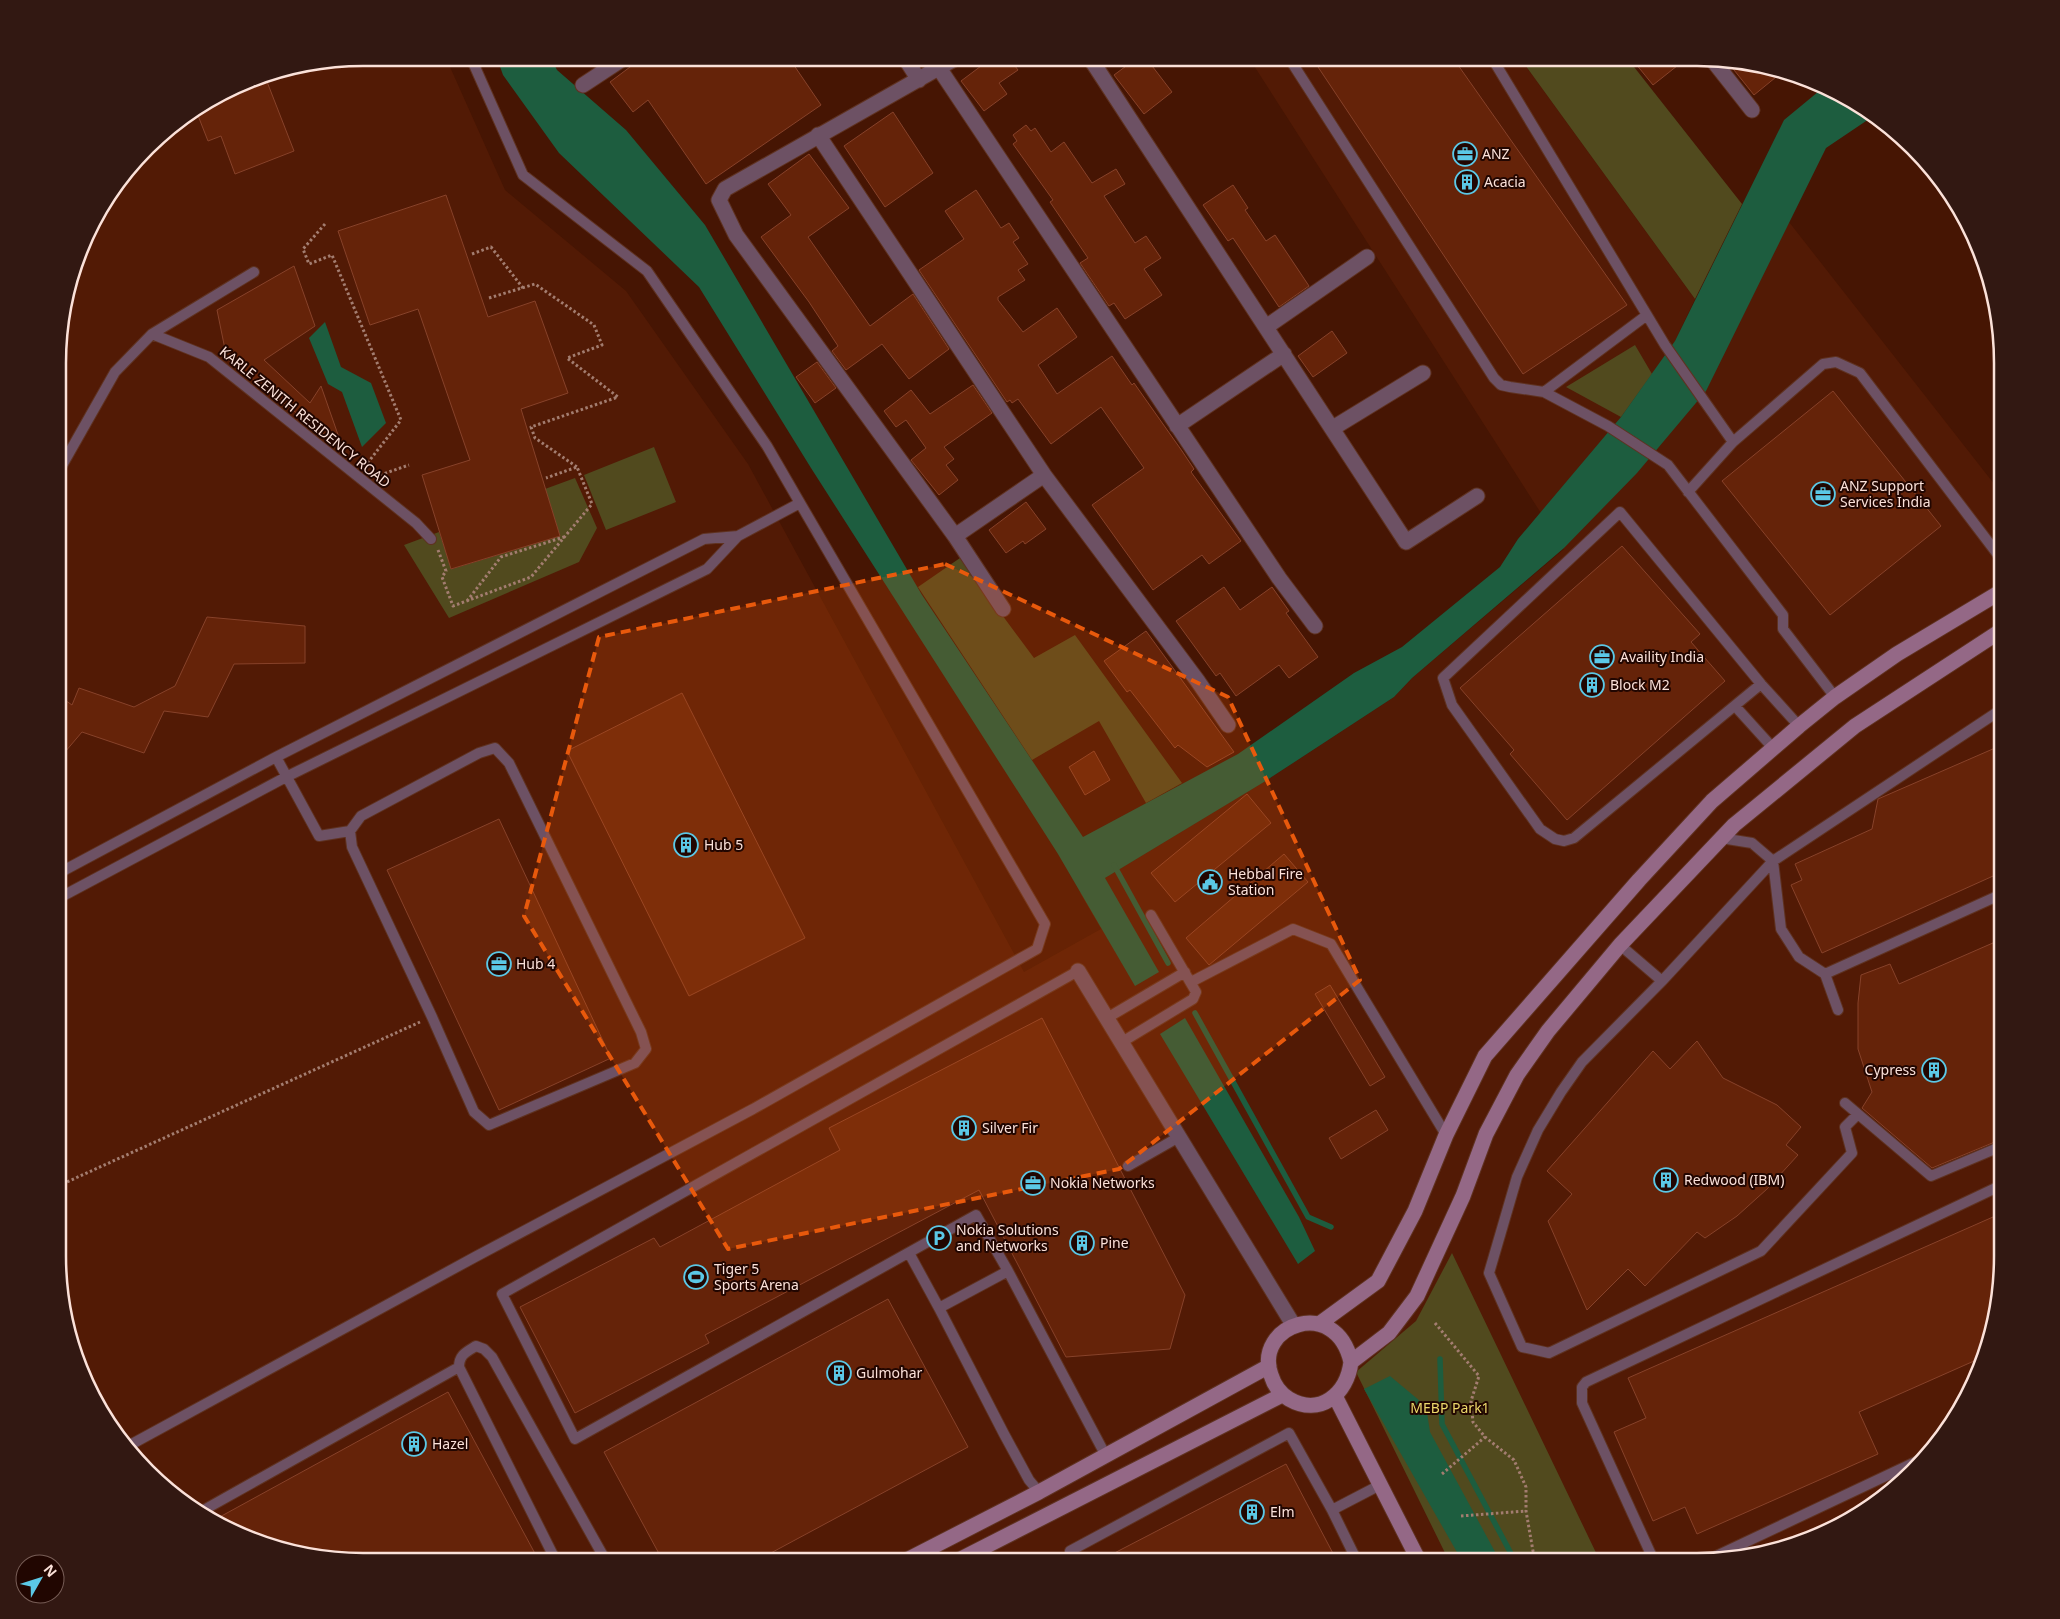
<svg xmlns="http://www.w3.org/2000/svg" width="2060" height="1619" font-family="'Noto Sans',sans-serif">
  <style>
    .built { fill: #521a05 }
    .green { fill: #514a1e }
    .water { fill: #1d5d3f }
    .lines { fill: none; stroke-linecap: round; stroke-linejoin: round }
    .stream { stroke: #1d5d3f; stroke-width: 5.5 }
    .building { fill: #652309; stroke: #87422a }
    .lane-casing { stroke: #5f3221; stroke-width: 12 }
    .street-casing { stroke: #5f3221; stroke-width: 17 }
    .secondary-casing { stroke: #5f3221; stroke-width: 17 }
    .path { stroke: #a37d70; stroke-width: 3; stroke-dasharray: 2.5 2.5; stroke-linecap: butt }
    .lane { stroke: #6d5164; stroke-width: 10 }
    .street { stroke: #6d5164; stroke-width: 15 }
    .secondary { stroke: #946886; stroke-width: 15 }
    .marked { fill: #e8590c; fill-opacity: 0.2; stroke: #e8590c; stroke-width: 4; stroke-dasharray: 10 6; stroke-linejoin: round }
    .labels { text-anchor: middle; stroke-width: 4; stroke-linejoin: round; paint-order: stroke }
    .poi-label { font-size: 14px; fill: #fbe1d9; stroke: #210601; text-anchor: start }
    .street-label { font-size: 14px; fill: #fbe1d9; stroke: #210601 }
    .park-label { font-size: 14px; fill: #edd96b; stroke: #210601 }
    .rim { fill: none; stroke: #fbe1d9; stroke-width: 2.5 }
  </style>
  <rect width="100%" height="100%" fill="#461503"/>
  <path class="built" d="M364,58H446L505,190L626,291L748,464L1024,972L1101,929L1080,893L1264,782L1394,697L1412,678L1564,549L1249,58H1520L1695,299L1675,341L1705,391L1789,222L2002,494V1276L1979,1373L1926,1457L1867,1510L1814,1538L1696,1561H344L246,1538L162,1485L89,1391L58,1276L60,323L98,211L162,133L265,74Z"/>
  <path class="green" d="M1520,58H1627L1742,204L1695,299Z
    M1635,345L1652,374L1621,417L1566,387Z
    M654,447L676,502L606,530L584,475Z
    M575,478L597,528L579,562L449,618L404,545L439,532L452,569L560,536L545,489Z
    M960,558L1034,658L1075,635L1182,783L1146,803L1099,721L1032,760L918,587Z
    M1452,1253L1600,1561H1449L1356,1372L1416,1321Z"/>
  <path class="water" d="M497,58H551L557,70L626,130L705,225L922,595L1083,837L1238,754L1354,673L1402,647L1500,567L1518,539L1621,417L1675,341L1784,120L1824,87L1872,117L1826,148L1706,391L1637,473L1564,548L1412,678L1394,697L1264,782L1105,878L1159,972L1135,986L1058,854L811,468L699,287L559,153L503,75Z
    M325,322L341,367L371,383L386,423L362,447L342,392L328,384L309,338Z
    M1185,1018L1299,1217L1315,1251L1298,1264L1160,1034Z
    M1390,1376L1426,1406L1430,1432L1500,1561H1462L1364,1389Z"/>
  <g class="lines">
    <path class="stream" d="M1114,865L1168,963
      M1195,1013L1308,1217L1331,1227
      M1440,1359L1442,1424L1515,1561"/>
  </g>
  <path class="building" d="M642,58H694L701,66L713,58H789L821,105L706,184L648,100L633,112L610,82Z
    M996,58H1009L1018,70L999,83L1007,94L984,111L961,81L985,63L986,65Z
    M1137,58H1146L1172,92L1144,114L1114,75Z
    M1312,58H1453L1627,305L1523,374Z
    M1631,58H1687L1653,85Z
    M1726,60L1746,65L1781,73L1754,95Z
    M264,74L294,151L235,174L221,136L208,141L197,113Z
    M893,112L933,173L885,207L844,146Z
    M1026,125L1031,131L1035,128L1051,152L1064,142L1092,183L1116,169L1125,184L1104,196L1135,243L1146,236L1161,258L1144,269L1162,295L1125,319L1114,303L1109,306L1080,263L1088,258L1050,202L1053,200L1013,144L1017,141L1013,135Z
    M809,154L849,208L808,237L870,326L913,294L949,349L909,379L882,344L846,370L832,351L838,346L809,302L761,237L791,215L768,184Z
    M1233,185L1248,208L1245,210L1266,241L1275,235L1309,286L1279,307L1233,238L1228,241L1203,205Z
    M976,190L1001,228L1009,223L1019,238L1013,242L1028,264L1018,270L1025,280L998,297V300L1023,332L1057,308L1077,337L1038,365L1057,394L1112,356L1132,385L1134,383L1182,451L1194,469L1191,472L1241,541L1209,564L1202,555L1153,590L1092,505L1144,468L1101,407L1051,444L1018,399L1012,403L1010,400L1007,402L919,270L964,239L945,211Z
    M446,195L488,317L535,301L568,393L521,409L560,536L451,569L422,475L470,460L418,309L370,325L338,231Z
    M294,266L315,326L264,360L310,403L321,386L343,449L227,359L217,310Z
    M1332,331L1347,353L1313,377L1298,356Z
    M817,362L836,388L815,403L796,377Z
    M973,385L992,413L944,447L954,459L946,465L958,480L939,495L911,460L926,448L906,420L896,427L884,411L911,390L930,414Z
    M1833,391L1941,526L1830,615L1722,481Z
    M1026,502L1046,529L1025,544L1023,541L1006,553L989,530Z
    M1622,546L1700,634L1691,642L1725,681L1567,820L1510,754L1514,750L1460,688Z
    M1224,587L1240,610L1272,587L1289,611L1286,613L1318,657L1289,678L1279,665L1236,696L1220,673L1216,676L1176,621Z
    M207,617L305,626V663L234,664L208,717L164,711L144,753L82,732L59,759V696L72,705L79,688L134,707L175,686Z
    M1146,631L1192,694L1234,752L1207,767L1178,745L1175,748L1130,690L1127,692L1104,661Z
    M682,693L805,938L689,996L567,751Z
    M2002,745V872L1822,953L1791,885L1802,880L1795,864L1872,829L1878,799Z
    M1094,751L1110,780L1085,795L1069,767Z
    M1247,794L1271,823L1175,902L1151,873Z
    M499,819L611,1058L499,1110L387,870Z
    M1284,854L1308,882L1209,965L1186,938Z
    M2002,939V1139L1932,1168L1862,1108L1872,1092L1858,1049V1003L1861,975L1890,964L1899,984Z
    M1330,985L1385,1077L1370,1086L1315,994Z
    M1042,1018L1185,1295L1170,1349L1066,1357L979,1190L705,1335L709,1343L575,1413L520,1307L654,1238L660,1247L840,1150L829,1128Z
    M1697,1041L1723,1078L1777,1105L1801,1127L1786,1145L1798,1155L1767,1189L1737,1216L1705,1238L1697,1232L1645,1286L1628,1269L1587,1310L1548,1221L1572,1194L1547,1171L1653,1051L1670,1069Z
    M1376,1110L1388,1130L1341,1159L1329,1138Z
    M2002,1213V1276L1983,1357L1859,1412L1878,1454L1697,1534L1685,1507L1653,1521L1614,1432L1646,1418L1628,1378Z
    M888,1299L968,1447L756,1561H663L604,1452Z
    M448,1392L539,1561H376L373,1555L362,1561H344L246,1538L216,1519Z
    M1286,1464L1337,1561H1099Z"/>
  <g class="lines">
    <g class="lane-casing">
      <path id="lane" d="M1289,58L1494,378L1501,385L1510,387L1544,392L1608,426L1668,465L1783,615V629L1835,697
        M1492,58L1665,345L1733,442
        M152,334L209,357L416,523L431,539
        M1544,392L1647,315
        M60,469L115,372L152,334L254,272
        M1688,492L1733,442L1823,364L1836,362L1860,373L2002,560
        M1761,684L1574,838L1564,841L1555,839L1540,829L1452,705L1443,678L1620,512L1761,684L1799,726
        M1735,706L1773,748
        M276,757L319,836L350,831L352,847L432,1017L474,1112L489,1125L635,1063L646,1049L641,1032L509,763L495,748L479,753L361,816L350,831
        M1721,838L1752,843L1773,861L1781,929L1799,957L1825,974
        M59,873L276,757L704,539L738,536
        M59,898L286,777L707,569L738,536L800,503L767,446L647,271L523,175L471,58
        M1620,945L1662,981L1582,1062L1561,1092L1538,1130L1517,1177L1489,1273L1522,1347L1549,1353L1761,1251L1852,1153L1845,1127L1858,1114
        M1662,981L1773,861L2002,709
        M1191,982L1293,929L1331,944L1446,1135
        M1838,1010L1825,974L2002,894
        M1107,1018L1185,972
        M1122,1042L1193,999L1196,992L1151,915
        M1845,1103L1931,1176L2002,1146
        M1128,1166L1179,1137
        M909,1253L939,1308
        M1008,1271L976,1215L575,1439L502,1294L1078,971
        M130,1445L475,1257L753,1109L1037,949L1045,924L800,503
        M1039,1492L1029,1480L1004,1434L939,1308L1008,1271L1106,1456
        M1332,1510L1380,1485
        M202,1511L459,1367
        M1710,1559L1926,1457
        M556,1561L459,1367C459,1355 466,1352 476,1346L484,1349L492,1357L606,1561
        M1075,1561L1070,1551L1289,1433L1332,1510L1357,1561
        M1654,1561L1582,1403V1387L1586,1382L2002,1185"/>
    </g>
    <g class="street-casing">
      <path id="street" d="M905,58L919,80
        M956,58L725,189L719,200L736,235L955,536L1044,475
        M1090,58L1406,542L1477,496
        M1711,58L1752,110
        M939,68L1279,578L1315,626
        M583,85L624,58
        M818,135L1044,475L1197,680L1228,725
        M1266,327L1367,257
        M1177,426L1284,354
        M1333,428L1423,373
        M955,536L1003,609
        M1078,971L1294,1326"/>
    </g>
    <g class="secondary-casing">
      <path id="secondary" d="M1319,1324L1378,1281L1415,1211L1446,1135L1485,1056L1639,880L1712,801L1799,726L1835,697L1897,654L2002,591
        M1351,1362C1336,1295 1253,1325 1271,1375C1274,1385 1279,1393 1289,1399C1320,1417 1347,1394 1351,1362L1389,1333L1417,1296L1463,1196L1486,1134L1517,1075L1548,1031L1620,945L1734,825L1855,726L2002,630
        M1335,1396L1419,1561
        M905,1561L1039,1492L1269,1366
        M957,1561L1282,1395"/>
    </g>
    <path class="path" d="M325,224L303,249L309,264L332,255L401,420L366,465
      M472,254L491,247L523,288
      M489,298L535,284L594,325L602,345L567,358L618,397L531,427L535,438L577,467
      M380,475L409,465
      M438,550L446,571L442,577L453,606L531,577L592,504L577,467L546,478
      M467,601L501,557L564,537
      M58,1186L420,1022
      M1435,1323L1479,1376L1471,1401L1473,1422L1485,1437L1514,1460L1526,1487V1511L1533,1551L1538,1561
      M1442,1474L1485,1437
      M1461,1516L1526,1511"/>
    <use href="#lane" class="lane"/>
    <use href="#street" class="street"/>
    <use href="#secondary" class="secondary"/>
  </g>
  <path class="marked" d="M945,564L1228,697L1360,980L1119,1169L728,1249L524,916L599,637Z"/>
  <defs>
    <g id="office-ring" transform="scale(1.25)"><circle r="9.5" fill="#210601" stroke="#5bc8e6" stroke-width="1.5"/><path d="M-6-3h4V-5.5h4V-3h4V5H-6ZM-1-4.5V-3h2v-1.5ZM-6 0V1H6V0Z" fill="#5bc8e6"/></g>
    <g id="building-ring" transform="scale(1.25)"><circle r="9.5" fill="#210601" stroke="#5bc8e6" stroke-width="1.5"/><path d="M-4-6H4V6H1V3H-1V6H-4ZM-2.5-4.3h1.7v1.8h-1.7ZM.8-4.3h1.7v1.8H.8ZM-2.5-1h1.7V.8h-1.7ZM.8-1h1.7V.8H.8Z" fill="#5bc8e6"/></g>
    <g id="civic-ring" transform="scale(1.25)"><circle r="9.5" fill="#210601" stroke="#5bc8e6" stroke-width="1.5"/><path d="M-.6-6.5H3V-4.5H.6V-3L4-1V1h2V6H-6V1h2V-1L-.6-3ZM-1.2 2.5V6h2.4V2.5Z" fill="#5bc8e6"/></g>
    <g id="parking-ring" transform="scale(1.25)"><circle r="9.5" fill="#210601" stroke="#5bc8e6" stroke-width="1.5"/><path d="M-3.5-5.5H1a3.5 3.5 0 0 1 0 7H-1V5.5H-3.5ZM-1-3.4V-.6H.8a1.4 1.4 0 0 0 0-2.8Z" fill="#5bc8e6"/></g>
    <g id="stadium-ring" transform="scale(1.25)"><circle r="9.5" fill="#210601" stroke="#5bc8e6" stroke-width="1.5"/><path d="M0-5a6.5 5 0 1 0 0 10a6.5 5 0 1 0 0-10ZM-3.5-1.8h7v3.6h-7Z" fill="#5bc8e6"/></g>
  </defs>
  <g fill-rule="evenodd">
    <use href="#office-ring" x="1465" y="154"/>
    <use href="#building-ring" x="1467" y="182"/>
    <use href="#office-ring" x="1823" y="494"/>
    <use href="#office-ring" x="1602" y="657"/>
    <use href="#building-ring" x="1592" y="685"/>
    <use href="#building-ring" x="686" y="845"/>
    <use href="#civic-ring" x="1210" y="882"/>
    <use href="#office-ring" x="499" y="964"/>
    <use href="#building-ring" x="1934" y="1070"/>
    <use href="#building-ring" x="964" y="1128"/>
    <use href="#building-ring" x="1666" y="1180"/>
    <use href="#office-ring" x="1033" y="1183"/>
    <use href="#parking-ring" x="939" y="1238"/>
    <use href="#building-ring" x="1082" y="1243"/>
    <use href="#stadium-ring" x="696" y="1277"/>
    <use href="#building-ring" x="839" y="1373"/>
    <use href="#building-ring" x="414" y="1444"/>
    <use href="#building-ring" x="1252" y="1512"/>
  </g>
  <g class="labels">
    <g class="poi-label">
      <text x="1482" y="159">ANZ</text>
      <text x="1484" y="187">Acacia</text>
      <text x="1840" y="491">ANZ Support<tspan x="1840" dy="16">Services India</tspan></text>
      <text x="1620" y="662">Availity India</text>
      <text x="1610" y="690">Block M2</text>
      <text x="704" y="850">Hub 5</text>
      <text x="1228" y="879">Hebbal Fire<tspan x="1228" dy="16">Station</tspan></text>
      <text x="516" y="969">Hub 4</text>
      <text x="1916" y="1075" text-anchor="end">Cypress</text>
      <text x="982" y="1133">Silver Fir</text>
      <text x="1684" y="1185">Redwood (IBM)</text>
      <text x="1050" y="1188">Nokia Networks</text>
      <text x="956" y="1235">Nokia Solutions<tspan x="956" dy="16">and Networks</tspan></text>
      <text x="1100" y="1248">Pine</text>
      <text x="714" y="1274">Tiger 5<tspan x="714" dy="16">Sports Arena</tspan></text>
      <text x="856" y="1378">Gulmohar</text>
      <text x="432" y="1449">Hazel</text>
      <text x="1270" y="1517">Elm</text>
    </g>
    <g class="street-label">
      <text transform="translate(305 417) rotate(39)" y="5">KARLE ZENITH RESIDENCY ROAD</text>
    </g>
    <g class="park-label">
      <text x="1450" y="1413">MEBP Park1</text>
    </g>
  </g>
  <path d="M0 0H2060V1619H0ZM363 66H1697A297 297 0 0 1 1994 363V1256A297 297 0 0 1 1697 1553H363A297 297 0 0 1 66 1256V363A297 297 0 0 1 363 66Z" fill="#321812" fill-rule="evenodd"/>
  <path class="rim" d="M363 66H1697A297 297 0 0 1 1994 363V1256A297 297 0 0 1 1697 1553H363A297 297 0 0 1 66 1256V363A297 297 0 0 1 363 66Z"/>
  <g transform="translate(40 1579) rotate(51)"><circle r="24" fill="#210601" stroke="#785e57"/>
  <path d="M0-4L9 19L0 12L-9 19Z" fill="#5bc8e6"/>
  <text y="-8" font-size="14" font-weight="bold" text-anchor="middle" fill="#fbe1d9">N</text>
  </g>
</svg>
